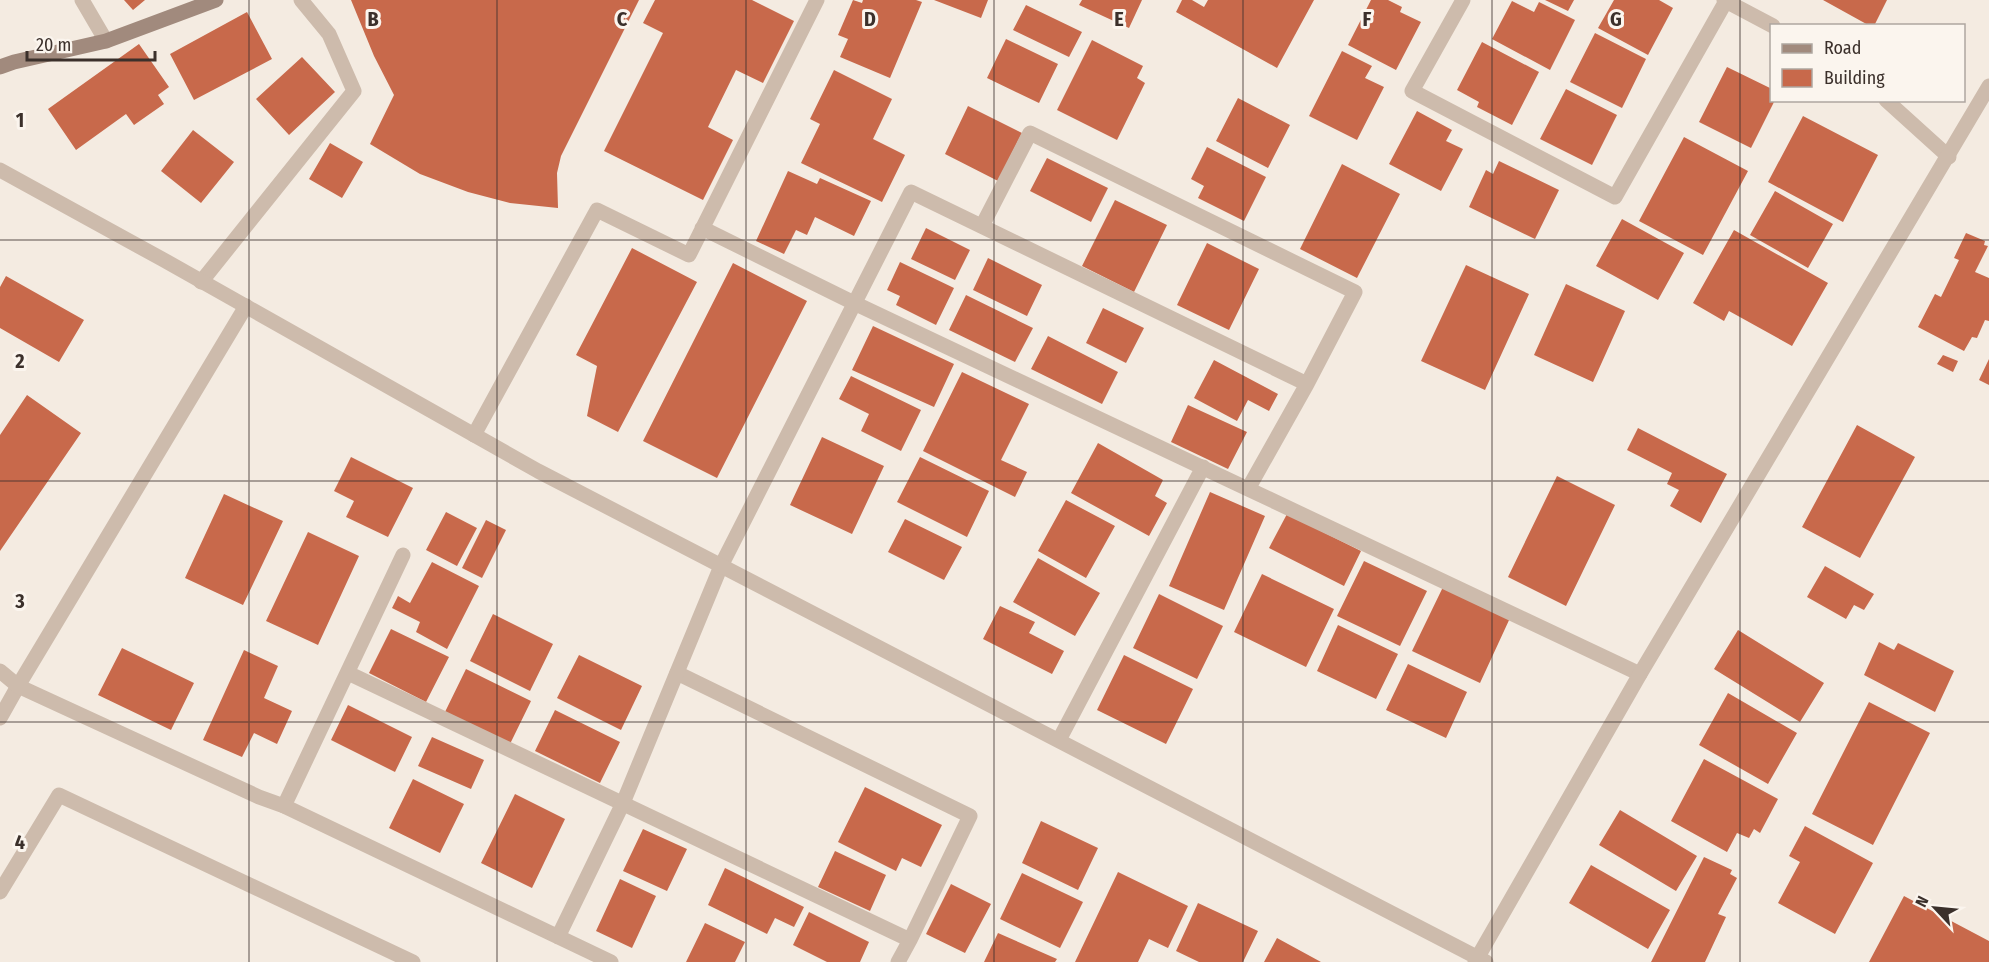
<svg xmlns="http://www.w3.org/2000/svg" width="1989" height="962" font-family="'Fira Sans Condensed',sans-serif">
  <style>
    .building { fill: #c8694b }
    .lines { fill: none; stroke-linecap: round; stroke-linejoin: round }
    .service { stroke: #cdbbac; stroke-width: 15 }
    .minor { stroke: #cdbbac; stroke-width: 15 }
    .tertiary { stroke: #cdbbac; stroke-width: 15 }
    .secondary { stroke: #a18a7d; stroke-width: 15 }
    .grid { fill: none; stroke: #3b302b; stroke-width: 1.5; stroke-opacity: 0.55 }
    .grid-label { font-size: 20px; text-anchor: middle; font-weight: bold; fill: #3b302b; stroke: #fbf5ee; stroke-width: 6; stroke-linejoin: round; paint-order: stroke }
  </style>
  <rect width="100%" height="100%" fill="#f4ebe1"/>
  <path class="building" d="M124,0H145L133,10Z
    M351,0H639L561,156L557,173L558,208L510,203L468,192L420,174L370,144L394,95L374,56Z
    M655,0H752L794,21L763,83L736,70L708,127L733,140L703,200L604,151L663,33L643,23Z
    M853,0L862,3L863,0H916L922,2L890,78L840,57L848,39L838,35Z
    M934,0H988L981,18Z
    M1082,0H1142L1129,28L1079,5Z
    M1182,0H1192L1204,7L1208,0H1314L1277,68L1176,12Z
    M1371,0H1388L1402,7L1400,12L1421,22L1396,70L1348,45Z
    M1545,0H1574L1568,11Z
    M1614,0H1659L1673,8L1648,55L1598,28Z
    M1823,0H1887L1874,26H1870Z
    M1512,1L1534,12L1539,2L1575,20L1550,70L1492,39Z
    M1026,5L1082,32L1069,57L1013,30Z
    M247,12L272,59L194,100L170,54Z
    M1595,33L1646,59L1622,108L1570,82Z
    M1006,39L1058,64L1039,103L987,78Z
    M1092,40L1143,66L1137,78L1145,83L1117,140L1057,110Z
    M1482,42L1539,72L1512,125L1477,107L1479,102L1457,90Z
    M139,44L169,87L158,95L164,104L134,125L126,114L76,150L48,109Z
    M1342,51L1372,66L1365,78L1384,87L1357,140L1309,116Z
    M302,57L335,92L289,135L256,99Z
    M1727,67L1772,89V100H1775L1751,148L1699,122Z
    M834,70L892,99L873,139L905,155L882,202L801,163L820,124L810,119Z
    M1566,89L1617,115L1592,165L1540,139Z
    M1238,98L1290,125L1268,168L1216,141Z
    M968,106L1022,133L998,181L945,154Z
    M1417,111L1452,130L1446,141L1463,149L1441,191L1389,164Z
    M1803,116L1878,155L1843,222L1768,182Z
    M193,130L234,162L201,203L161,171Z
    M1684,137L1748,171L1703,255L1639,221Z
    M330,143L363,162L342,198L309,179Z
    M1207,147L1266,177L1244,221L1198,198L1204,186L1191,179Z
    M1047,158L1108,188L1091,222L1030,191Z
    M1499,161L1559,190L1535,239L1469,207L1486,170L1493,174Z
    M1342,164L1400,194L1357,278L1300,249Z
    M788,171L817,184L820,178L871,201L854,236L815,217L807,235L796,230L784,254L756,241Z
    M1775,191L1833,224L1808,268L1750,235Z
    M1115,200L1167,225L1134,292L1082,266Z
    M1622,219L1684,253L1658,300L1596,266Z
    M926,228L970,250L955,280L911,259Z
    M1734,230L1828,283L1792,346L1729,311L1724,321L1693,303Z
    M1966,233L1985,241L1984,245L1988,246L1975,272L1989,278V321L1985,320L1977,338L1972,337L1964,351L1918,327L1935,294L1941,297L1959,260L1954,258Z
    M1207,243L1259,269L1229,330L1177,305Z
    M632,248L697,282L618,432L587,416L597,366L576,355Z
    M988,258L1042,285L1027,316L973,290Z
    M900,262L954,288L936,325L896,305L900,296L887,290Z
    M733,263L807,301L717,478L643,441Z
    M1466,265L1529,294L1485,390L1421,361Z
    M6,276L84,320L59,362L0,328V287Z
    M1566,284L1625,311L1593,382L1534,355Z
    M966,295L1033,328L1015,362L949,330Z
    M1103,308L1144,328L1126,363L1086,343Z
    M873,326L954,364L934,407L852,370Z
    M1048,336L1118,372L1102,404L1031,369Z
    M1943,355L1958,361L1953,372L1937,364Z
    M1989,359V385L1979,380Z
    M1214,360L1278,394L1269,411L1248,400L1237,421L1194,398Z
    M962,372L1029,404L1001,460L1027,472L1015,497L923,451Z
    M851,376L921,410L901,451L861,431L869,414L839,399Z
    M27,395L81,433L0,551V435Z
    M1188,405L1247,432L1228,469L1171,442Z
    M1857,425L1915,457L1860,558L1802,527Z
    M1638,428L1727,474L1701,523L1670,506L1679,490L1667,484L1672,473L1627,450Z
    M822,437L884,466L852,534L790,505Z
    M1098,443L1163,480L1155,496L1167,503L1149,536L1071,493Z
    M351,457L413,488L388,537L346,517L354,501L334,491Z
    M920,457L989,491L967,537L897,502Z
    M1557,476L1615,505L1566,606L1508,577Z
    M1210,492L1265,516L1224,610L1169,586Z
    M224,494L283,521L243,605L185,578Z
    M1066,500L1115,526L1086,578L1038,551Z
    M446,512L477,528L457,566L426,550Z
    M1287,514L1361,551L1344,586L1269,548Z
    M905,519L962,547L944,580L888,552Z
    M486,520L506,530L482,578L462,568Z
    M308,532L359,556L318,645L266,621Z
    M1038,558L1100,593L1075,636L1013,602Z
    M1364,561L1427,591L1400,646L1337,616Z
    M432,562L479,586L447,649L416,632L420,622L392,608L398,596L410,603Z
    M1825,566L1874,594L1864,610L1854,605L1846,619L1807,597Z
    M1262,574L1334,609L1306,667L1234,632Z
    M1443,587L1510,618L1480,683L1412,651Z
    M1159,594L1223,626L1197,679L1133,648Z
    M1000,606L1035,622L1029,633L1064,651L1052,674L983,639Z
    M493,614L553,644L530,691L470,661Z
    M1338,625L1398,654L1376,699L1317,671Z
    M391,629L449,657L426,702L369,673Z
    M1738,630L1824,683L1800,722L1714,669Z
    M1879,642L1894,650L1898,643L1954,671L1935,712L1864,675Z
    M122,648L194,683L171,730L98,695Z
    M244,650L278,666L264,698L292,711L277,744L254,733L242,757L203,740Z
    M579,655L642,686L621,730L557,698Z
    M1124,655L1193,689L1166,744L1097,710Z
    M1408,664L1467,692L1446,738L1386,710Z
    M466,669L531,701L510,744L445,712Z
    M1728,693L1797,733L1768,784L1699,745Z
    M1869,702L1930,733L1873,845L1812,814Z
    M348,705L412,737L395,772L331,740Z
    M555,710L620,742L600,783L535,751Z
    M432,737L484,760L471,789L418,766Z
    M1704,759L1778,799L1760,833L1754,829L1749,838L1737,833L1727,852L1671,821Z
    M413,779L464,804L440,853L389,828Z
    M865,787L942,825L921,867L902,858L896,871L838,842Z
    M515,794L565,819L532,888L481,863Z
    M1620,810L1697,856L1676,891L1599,845Z
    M1041,821L1098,848L1078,890L1022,863Z
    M1805,826L1873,863L1835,934L1778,903L1800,862L1789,856Z
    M643,829L687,849L667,891L623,871Z
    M835,851L886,875L870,911L818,887Z
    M1704,857L1732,870L1730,874L1737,878L1718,914L1726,917L1705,962H1651Z
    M1591,865L1670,910L1648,949L1569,903Z
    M725,868L804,907L794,927L775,918L767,934L708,905Z
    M1118,872L1188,906L1168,948L1149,939L1138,962H1075Z
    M1022,873L1083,902L1060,948L1000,919Z
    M620,879L656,896L632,948L596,931Z
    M951,884L991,904L965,953L926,934Z
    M1904,896L1989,941V962H1869Z
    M1198,903L1258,931L1243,962H1199L1176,951Z
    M809,912L869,942L860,962H827L793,945Z
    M705,923L745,942L735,962H686Z
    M998,933L1057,959L1055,962H984Z
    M1277,938L1321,962H1264Z"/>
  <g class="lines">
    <path class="service" d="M348,673L910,940L898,962
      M677,673L970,816L910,940
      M0,718L18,686
      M284,806L403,555
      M0,892L59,795L413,962"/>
    <path class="minor" d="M82,0L106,41
      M1463,0L1412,91L1615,197L1726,1
      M1724,0L1773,26
      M1886,100L1949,157
      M982,226L1030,133L1355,292L1307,384
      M702,228L854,303L1248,489
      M201,282L354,91L329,34L301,0
      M474,435L597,210L689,255L817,0
      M0,671L18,686L259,797L284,806L611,962
      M18,686L246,306
      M1059,740L1203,467
      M558,937L623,803L721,566L911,192L1307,384L1248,489L1640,674"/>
    <path class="tertiary" d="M0,170L162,259L538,471L1486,962
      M1475,962L1640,674L1989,86"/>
    <path class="secondary" d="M0,67L14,62L106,41L216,0"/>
  </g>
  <path class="grid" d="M249,0V962M497,0V962M746,0V962M994,0V962M1243,0V962M1492,0V962M1740,0V962M0,240H1989M0,481H1989M0,722H1989"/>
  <g class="grid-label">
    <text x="373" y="26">B</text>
    <text x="622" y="26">C</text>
    <text x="870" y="26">D</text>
    <text x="1119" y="26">E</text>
    <text x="1367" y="26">F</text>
    <text x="1616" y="26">G</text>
    <text x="20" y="127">1</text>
    <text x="20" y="368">2</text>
    <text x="20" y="608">3</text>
    <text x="20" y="849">4</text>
  </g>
  <rect x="1770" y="24" width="195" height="78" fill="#fbf5ee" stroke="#aea6a0" stroke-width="1.5"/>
  <rect x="1782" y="44" width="30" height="9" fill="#a18a7d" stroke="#aea6a0" stroke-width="1.5"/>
  <text x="1824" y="54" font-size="18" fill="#3b302b">Road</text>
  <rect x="1782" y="69" width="30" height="18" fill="#c8694b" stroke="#aea6a0" stroke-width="1.5"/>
  <text x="1824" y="84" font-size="18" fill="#3b302b">Building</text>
  <g transform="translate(1935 908) rotate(296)" stroke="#fbf5ee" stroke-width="4.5" paint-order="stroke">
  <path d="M0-4.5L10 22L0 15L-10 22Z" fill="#3b302b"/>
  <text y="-9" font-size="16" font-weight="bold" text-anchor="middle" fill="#3b302b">N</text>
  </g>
  <path d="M27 51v9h128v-9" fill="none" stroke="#3b302b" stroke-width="3"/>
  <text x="36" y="51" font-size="18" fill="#3b302b" stroke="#fbf5ee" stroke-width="4.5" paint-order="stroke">20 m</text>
</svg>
